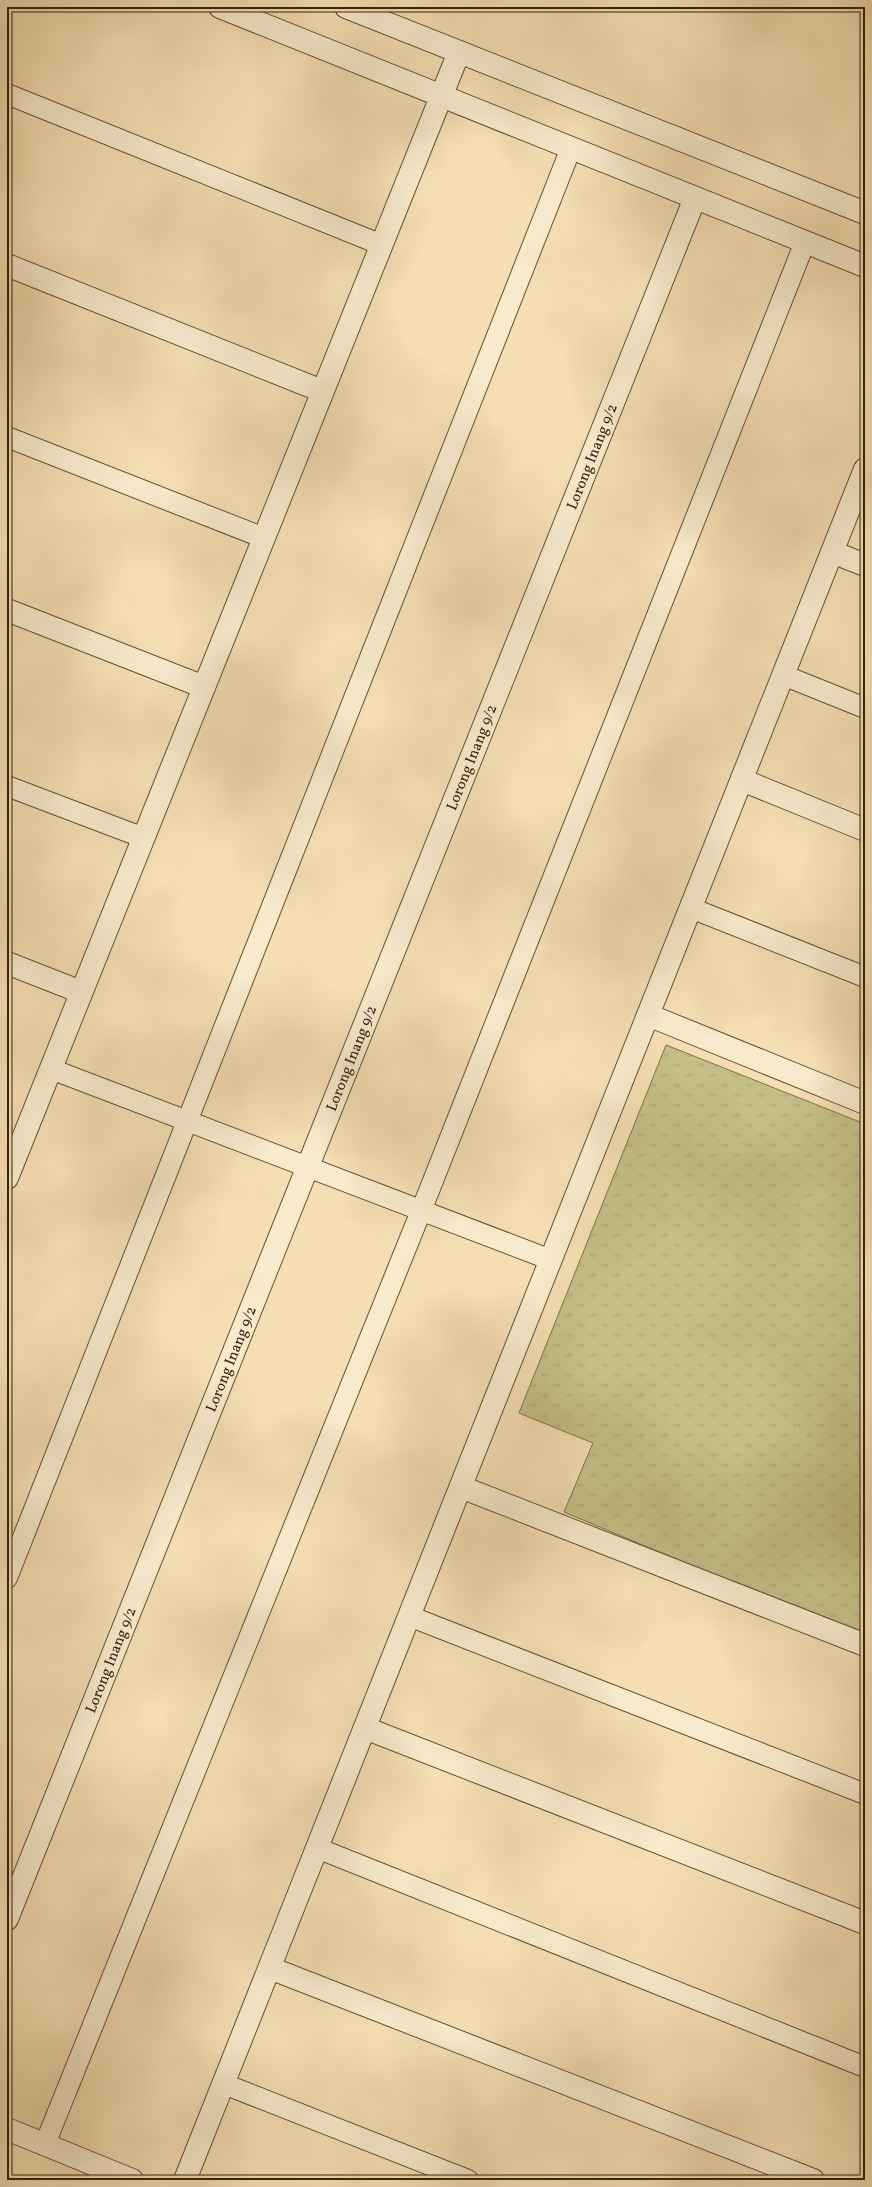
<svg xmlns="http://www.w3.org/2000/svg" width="872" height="2187" font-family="Vollkorn,serif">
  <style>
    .park { fill: url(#park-tufts); stroke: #7c7046 }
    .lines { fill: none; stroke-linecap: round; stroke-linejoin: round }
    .lane-casing { stroke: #645031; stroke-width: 22 }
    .street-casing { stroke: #645031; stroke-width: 24 }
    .lane { stroke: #f8eacd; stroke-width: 20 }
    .street { stroke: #f8eacd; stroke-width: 22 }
    .labels { text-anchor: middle; stroke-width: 4; stroke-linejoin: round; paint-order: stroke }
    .street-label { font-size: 15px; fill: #342106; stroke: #f8eacd }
  </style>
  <defs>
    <pattern id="park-tufts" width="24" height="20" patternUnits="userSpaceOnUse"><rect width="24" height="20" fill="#c4bf87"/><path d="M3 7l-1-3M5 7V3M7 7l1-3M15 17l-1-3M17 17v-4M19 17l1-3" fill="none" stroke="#a9a473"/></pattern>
  </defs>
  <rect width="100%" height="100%" fill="#f4deb2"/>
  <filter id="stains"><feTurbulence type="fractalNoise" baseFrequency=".005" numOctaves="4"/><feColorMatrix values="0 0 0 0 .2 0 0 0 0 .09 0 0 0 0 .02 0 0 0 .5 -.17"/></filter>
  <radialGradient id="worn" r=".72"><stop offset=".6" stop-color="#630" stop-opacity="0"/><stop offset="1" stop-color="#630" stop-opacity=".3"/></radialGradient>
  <path class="park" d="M666,1045L865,1124V1629L862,1637L564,1512L593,1443L519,1413Z"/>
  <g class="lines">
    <g class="lane-casing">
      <path id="lane" d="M7,94L382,245
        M7,437L264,538
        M783,675L865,708
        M7,786L144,838
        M691,908L865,977
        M51,1069L551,1260
        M7,1578L571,148
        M409,1616L865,1794
        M317,1848L865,2067
        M224,2084L468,2180
        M45,2144L421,1211L805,242"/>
    </g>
    <g class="street-casing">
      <g id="street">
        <path d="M220,7L865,266"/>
        <path d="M346,7L865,213"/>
        <path d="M7,265L322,391"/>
        <path d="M832,552L865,565"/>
        <path d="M7,610L204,687"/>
        <path d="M742,780L865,830"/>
        <path d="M7,963L81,992"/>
        <path d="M648,1015L865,1103"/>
        <path d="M7,1178L459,52"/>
        <path d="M461,1487L865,1645"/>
        <path d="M365,1728L865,1923"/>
        <path id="s1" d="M7,1919L695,198"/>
        <path d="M270,1968L813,2180"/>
        <path d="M7,2129L132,2180"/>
        <path d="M185,2180L865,469"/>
      </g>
    </g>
    <use href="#lane" class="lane"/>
    <use href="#street" class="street"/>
  </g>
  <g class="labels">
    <g class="street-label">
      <text dy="5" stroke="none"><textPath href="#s1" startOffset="1575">Lorong Inang 9/2</textPath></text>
      <text dy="5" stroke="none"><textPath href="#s1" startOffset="1251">Lorong Inang 9/2</textPath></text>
      <text dy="5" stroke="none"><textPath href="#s1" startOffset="927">Lorong Inang 9/2</textPath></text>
      <text dy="5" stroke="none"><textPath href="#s1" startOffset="603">Lorong Inang 9/2</textPath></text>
      <text dy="5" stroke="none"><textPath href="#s1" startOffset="279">Lorong Inang 9/2</textPath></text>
    </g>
  </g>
  <rect width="872" height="2187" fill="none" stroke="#f4deb2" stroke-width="24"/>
  <rect x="8" y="8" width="856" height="2171" fill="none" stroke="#342106" stroke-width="2"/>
  <rect x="12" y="12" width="848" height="2163" fill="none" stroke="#342106"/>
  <rect width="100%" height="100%" filter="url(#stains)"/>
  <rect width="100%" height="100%" fill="url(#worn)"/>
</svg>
